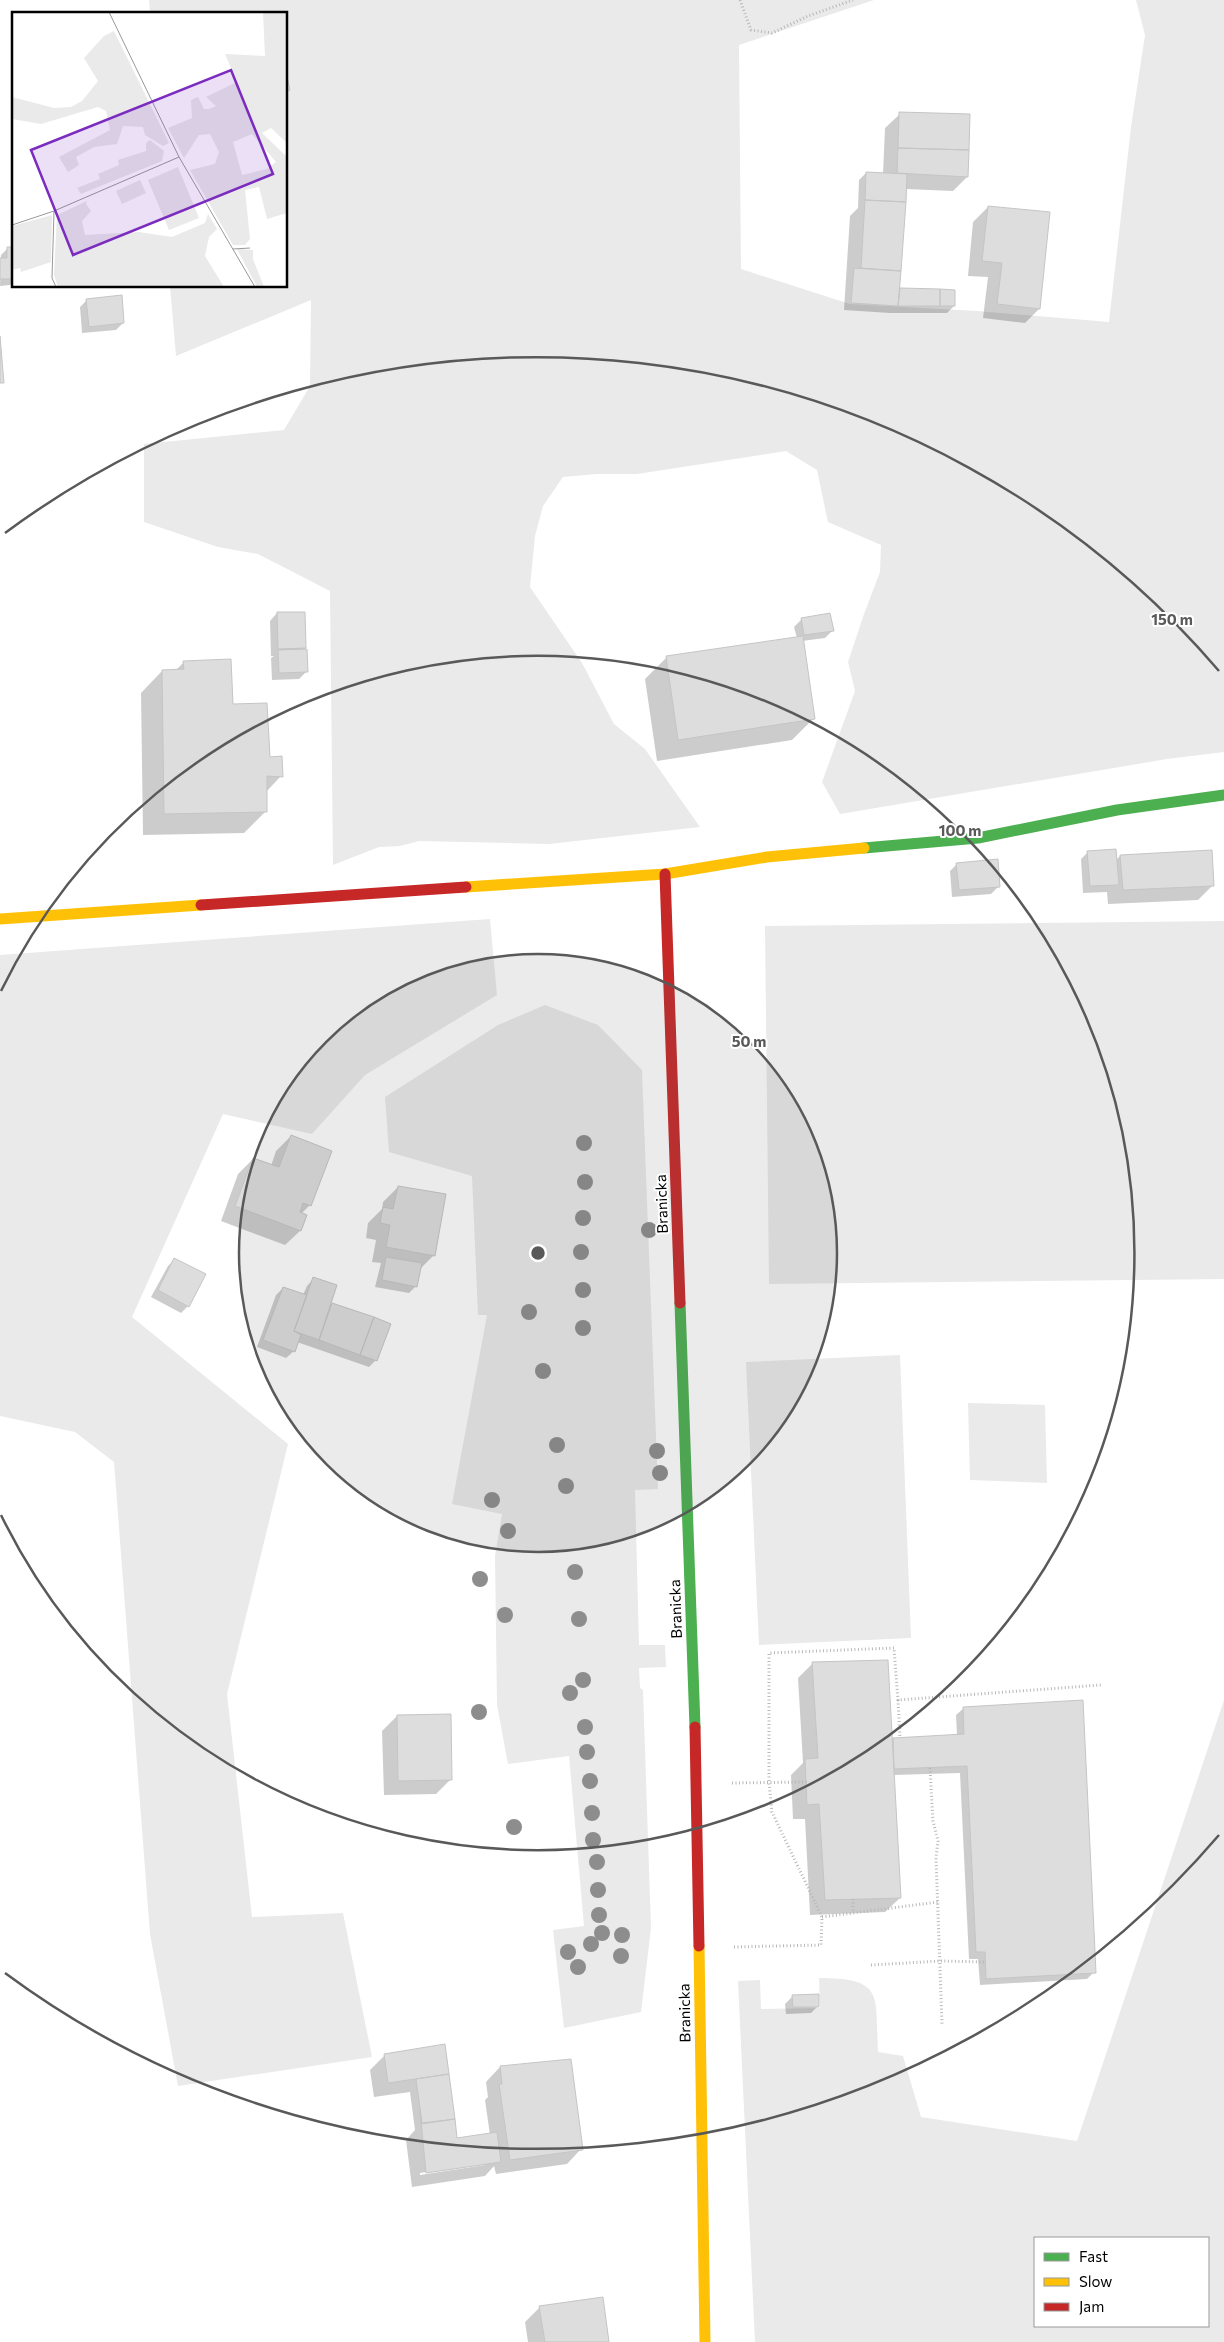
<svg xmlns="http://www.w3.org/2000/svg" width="1224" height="2342" font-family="Commissioner,sans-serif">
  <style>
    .green { fill: #eaeaea; fill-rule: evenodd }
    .shadow { fill: #0003; fill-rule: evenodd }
    .building { fill: #ddd; stroke: #c5c5c5 }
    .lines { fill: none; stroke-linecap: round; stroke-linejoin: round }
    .path { stroke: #b8b8b8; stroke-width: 3; stroke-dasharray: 1 2.5; stroke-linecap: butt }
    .fast { stroke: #4caf50; stroke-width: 11 }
    .slow { stroke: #ffc107; stroke-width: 11 }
    .jam { stroke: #c62828; stroke-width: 11 }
    .tree { fill: #8d8d8d }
    .ring { fill: none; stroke: #595959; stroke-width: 2.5 }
    .labels { text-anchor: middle; stroke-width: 4; stroke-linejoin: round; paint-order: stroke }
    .street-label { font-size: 15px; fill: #000; stroke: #fff }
    .inset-road { fill: none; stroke: #999; stroke-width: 1 }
    .view { fill: #7b2cbf; fill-opacity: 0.15; stroke: #7b2cbf; stroke-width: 2.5 }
    .inset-edge { fill: none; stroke: #000; stroke-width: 2.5 }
    .centre { fill: #595959; stroke: #fff; stroke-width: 2.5 }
    .ring-label { font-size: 15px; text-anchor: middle; font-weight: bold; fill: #595959; stroke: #fff; stroke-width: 4; stroke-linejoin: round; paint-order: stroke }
  </style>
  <rect width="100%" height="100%" fill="#fff"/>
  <path class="green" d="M149,0H874L739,45L741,269L850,304L977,311L1109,322L1131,127L1145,35L1136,0H1224V752L1167,759L840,814L822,782L855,691L848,662L864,614L880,572L881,545L828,522L817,470L786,451L637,474H596L563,477L543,506L535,536L530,587L582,663L614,724L645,749L700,827L549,844L419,841L400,846L379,847L333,865L330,591L258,554L218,547L144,522V444L284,430L310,386L311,300L176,356L170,286H286V14H150Z
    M490,919L497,995L365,1075L312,1134L223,1114L132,1317L288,1444L227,1694L252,1917L343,1913L372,2057L178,2086L150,1934L114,1462L75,1432L0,1416V955Z
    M1224,921V1279L769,1284L765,926Z
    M545,1005L598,1025L642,1070L658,1489L635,1490L639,1645H665L666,1667L639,1668L640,1688L643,1690L651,1928L641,2012L564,2028L553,1930L584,1926L569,1756L508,1764L497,1705L495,1556L502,1514L452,1504L487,1315H478L472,1176L389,1152L385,1097L498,1025Z
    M900,1355L911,1638L759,1645L746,1362Z
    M968,1403L1045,1405L1047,1483L970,1480Z
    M1224,1700V2342H755L738,1981L760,1980L761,2009L820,2008L819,1978C886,1978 875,1996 878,2052L903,2056L921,2117L1077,2141ZM1208,2238V2326H1035V2238Z"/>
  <path class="shadow" d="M900,114L967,177L953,191L905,189L899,290L954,291V306L947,313H890L844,310L850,216L858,208L859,180L866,173L883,174L885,128Z
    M988,207L1039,309L1025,323L983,318L988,277L968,276L973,222Z
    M8,248H14V281L10,285L0,286L1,255Z
    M87,300L123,323L116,330L82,333L80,307Z
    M277,613H304L306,672L299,679L272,680L271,658L274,656H271L270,621Z
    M802,619L832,631L825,638L802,641L813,719L792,740L657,761L645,679L667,657L797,638L794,627Z
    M184,662L231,705L281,776L266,792V811L244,833L143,835L141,693L162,671H175Z
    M1088,852L1115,861L1120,856L1213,885L1198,900L1108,904L1107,892L1083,893L1081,859Z
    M957,864L999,886L991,894L952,897L950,871Z
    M291,1136L310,1205L301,1214L306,1216L300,1231L285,1245L221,1221L238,1174L253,1159L271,1166L276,1151Z
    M398,1187L434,1255L419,1270L416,1286L409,1293L375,1287L381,1263L372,1262L376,1240L366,1238L368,1223L382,1209L383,1202Z
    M175,1259L188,1306L181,1313L151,1297L168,1266Z
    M314,1278L330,1304L389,1325L376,1360L369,1367L297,1342L294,1351L286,1358L257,1347L276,1295L283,1288L303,1295L307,1286Z
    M812,1664L891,1742L893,1740L957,1735L956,1715L964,1708L1094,1972L1087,1979L980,1985L978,1959H969L960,1773L893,1775L900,1898L885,1912L810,1915L805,1819H793L791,1775L803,1763L798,1678Z
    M397,1716L451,1779L436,1794L384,1795L382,1731Z
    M793,1996L818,2006L811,2013L786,2014L785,2004Z
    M444,2046L456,2139L490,2135L485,2100L488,2097L486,2082L500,2067L581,2149L567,2164L496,2174L494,2166L485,2176L412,2187L406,2140L415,2130L410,2092L374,2097L370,2070L385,2055ZM485,2163V2165L420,2175V2173Z
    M540,2307L608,2342H528L525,2322Z"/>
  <path class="building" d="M286,72L290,90L286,91Z
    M899,112L970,114L969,150L898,148Z
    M898,148L969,150L968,177L897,173Z
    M866,172L907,174L906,202L865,200Z
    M865,200L906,202L901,271L861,268Z
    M988,206L1050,212L1040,309L997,304L1002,263L982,261Z
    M7,247H14V279H0V258H7Z
    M854,268L901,271L898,306L851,303Z
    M900,288L940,289V306H898Z
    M940,289L955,290V306H940Z
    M122,295L124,323L89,327L86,299Z
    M0,336L4,383H0Z
    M277,612H305L306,648L278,649Z
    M830,613L834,631L804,635L801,618Z
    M803,636L815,719L678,740L666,656Z
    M307,649L308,672L279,673L278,650Z
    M231,659L233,704L267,703L270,757L282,756L283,777L267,776V812L164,814L162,670L184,669L183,661Z
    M1116,849L1119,885L1090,886L1087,851Z
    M1212,850L1214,886L1123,890L1120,855Z
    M998,859L1000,887L959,890L956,863Z
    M291,1135L332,1151L311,1206L303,1203L300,1212L307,1215L301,1231L235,1206L253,1158L279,1167Z
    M398,1186L446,1194L435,1256L386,1247L390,1225L380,1223L383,1207L393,1209Z
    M386,1257L422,1263L417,1287L382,1280Z
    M174,1258L206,1274L189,1307L158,1290Z
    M313,1277L337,1285L319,1340L294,1331Z
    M283,1287L307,1295L294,1331L301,1335L295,1352L263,1340Z
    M332,1303L374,1317L360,1355L319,1340Z
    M374,1317L391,1324L377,1361L360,1355Z
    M888,1660L901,1898L825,1900L819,1804L807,1805L805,1759L818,1758L812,1662Z
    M1083,1700L1096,1973L986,1979L985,1952H976L967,1766L894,1769L893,1738L964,1734L963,1707Z
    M451,1714L452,1780L398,1781L397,1715Z
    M819,1994V2007H793L792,1995Z
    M445,2044L449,2074L388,2083L384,2054Z
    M571,2059L583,2150L510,2160L499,2084H502L500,2066Z
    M449,2074L455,2119L422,2123L416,2079Z
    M420,2110L421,2124L455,2119L457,2138L497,2132L501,2162L426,2173Z
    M603,2297L609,2342H545L539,2306Z"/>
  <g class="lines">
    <path class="path" d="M740,0L751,30L772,33L808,16L853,0
      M898,1700L900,1738
      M930,1768L933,1821L938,1841L936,1858L942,2024
      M732,1783L807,1782
      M853,1899V1913
      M822,1917L938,1902
      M734,1947L821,1945L822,1917L772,1812L769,1783V1653L894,1648L898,1700L1101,1685
      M871,1965L941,1961L986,1962"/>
    <path class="fast" d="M864,848L978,838L1117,810L1224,795
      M680,1303L695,1727"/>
    <path class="slow" d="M466,887L665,874L767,857L864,848
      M0,919L201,905
      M699,1946L705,2342"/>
    <path class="jam" d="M665,874L680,1303
      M201,905L466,887
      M695,1727L699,1946"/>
  </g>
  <g class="tree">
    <circle cx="584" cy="1143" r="8"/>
    <circle cx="585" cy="1182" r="8"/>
    <circle cx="583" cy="1218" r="8"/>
    <circle cx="649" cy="1230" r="8"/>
    <circle cx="581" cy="1252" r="8"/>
    <circle cx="583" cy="1290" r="8"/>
    <circle cx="529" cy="1312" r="8"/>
    <circle cx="583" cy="1328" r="8"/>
    <circle cx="543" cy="1371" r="8"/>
    <circle cx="557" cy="1445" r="8"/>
    <circle cx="657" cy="1451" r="8"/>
    <circle cx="660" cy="1473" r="8"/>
    <circle cx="566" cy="1486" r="8"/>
    <circle cx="492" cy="1500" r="8"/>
    <circle cx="508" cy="1531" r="8"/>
    <circle cx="575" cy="1572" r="8"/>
    <circle cx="480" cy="1579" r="8"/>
    <circle cx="505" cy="1615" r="8"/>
    <circle cx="579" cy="1619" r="8"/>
    <circle cx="583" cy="1680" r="8"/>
    <circle cx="570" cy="1693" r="8"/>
    <circle cx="479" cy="1712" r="8"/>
    <circle cx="585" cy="1727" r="8"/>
    <circle cx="587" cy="1752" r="8"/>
    <circle cx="590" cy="1781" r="8"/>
    <circle cx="592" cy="1813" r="8"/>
    <circle cx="514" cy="1827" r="8"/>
    <circle cx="593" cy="1840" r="8"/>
    <circle cx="597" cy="1862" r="8"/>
    <circle cx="598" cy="1890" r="8"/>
    <circle cx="599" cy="1915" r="8"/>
    <circle cx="602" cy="1933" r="8"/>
    <circle cx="622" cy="1935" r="8"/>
    <circle cx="591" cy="1944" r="8"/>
    <circle cx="568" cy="1952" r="8"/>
    <circle cx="621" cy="1956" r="8"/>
    <circle cx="578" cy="1967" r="8"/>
  </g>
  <circle cx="538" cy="1253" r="299" fill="#595959" fill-opacity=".12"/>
  <g class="ring">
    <circle cx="538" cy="1253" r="299"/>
    <path d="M1 991A597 597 0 1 1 1 1515"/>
    <path d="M1219 1835A896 896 0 0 1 5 1973M5 533A896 896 0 0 1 1219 671"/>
  </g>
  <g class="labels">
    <g class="street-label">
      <text transform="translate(662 1204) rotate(-92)" y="5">Branicka</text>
      <text transform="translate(676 1609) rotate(-92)" y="5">Branicka</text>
      <text transform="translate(685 2013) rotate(-91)" y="5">Branicka</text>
    </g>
  </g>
  <g transform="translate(12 12)">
    <rect width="275" height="275" fill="#fff"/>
    <path d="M251,0H275V131L259,116L250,121L275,145V201L255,207L247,175L233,178L238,227L233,233H221L178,158L203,152L207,140L198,122L187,123L172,146L156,116L180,106L179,88L186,85L192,97H197L204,94L194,85L225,70L213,42L253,44ZM240,122L264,150L255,157L230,163L221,130ZM102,19L157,131L151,134L133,123L131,115L111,114L105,132L82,135L64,145L67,153L56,160L47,145L98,118L94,99L86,95L29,112L0,107V85L42,96L59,95L70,89L86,69L72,46L92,24ZM138,128L152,139L150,149L69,182L65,176L88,167L86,162L107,153L106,148L134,139V131ZM166,155L187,206L157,218L136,168ZM128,168L134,181L110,192L104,179ZM75,189L74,192L79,199L70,209L73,223L127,220L160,225L193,211L196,202L205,217L197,225L193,244L212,275H46L42,263L45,203ZM40,203L39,250L9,260L8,256L0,258V214ZM225,237L241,238V247L252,275H245Z" fill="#eaeaea" fill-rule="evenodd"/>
    <path class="inset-road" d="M97,0L167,145L243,275M42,199L40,266L44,275M0,213L42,199L167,145M221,237L238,236"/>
    <path class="view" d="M219,58L261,162L61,243L19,138Z"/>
    <rect width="275" height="275" class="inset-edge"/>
  </g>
  <circle cx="538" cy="1253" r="8" class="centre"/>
  <g class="ring-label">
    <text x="1172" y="625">150 m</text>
    <text x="960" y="836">100 m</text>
    <text x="749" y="1047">50 m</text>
  </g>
  <rect x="1034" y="2237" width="175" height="90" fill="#ffffff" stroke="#999999"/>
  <rect x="1044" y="2253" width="25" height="8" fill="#4caf50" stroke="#999999"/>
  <text x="1079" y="2262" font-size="15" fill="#000000">Fast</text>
  <rect x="1044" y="2278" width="25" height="8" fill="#ffc107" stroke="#999999"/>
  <text x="1079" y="2287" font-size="15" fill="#000000">Slow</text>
  <rect x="1044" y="2303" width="25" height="8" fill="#c62828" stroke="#999999"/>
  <text x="1079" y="2312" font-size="15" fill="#000000">Jam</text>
</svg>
